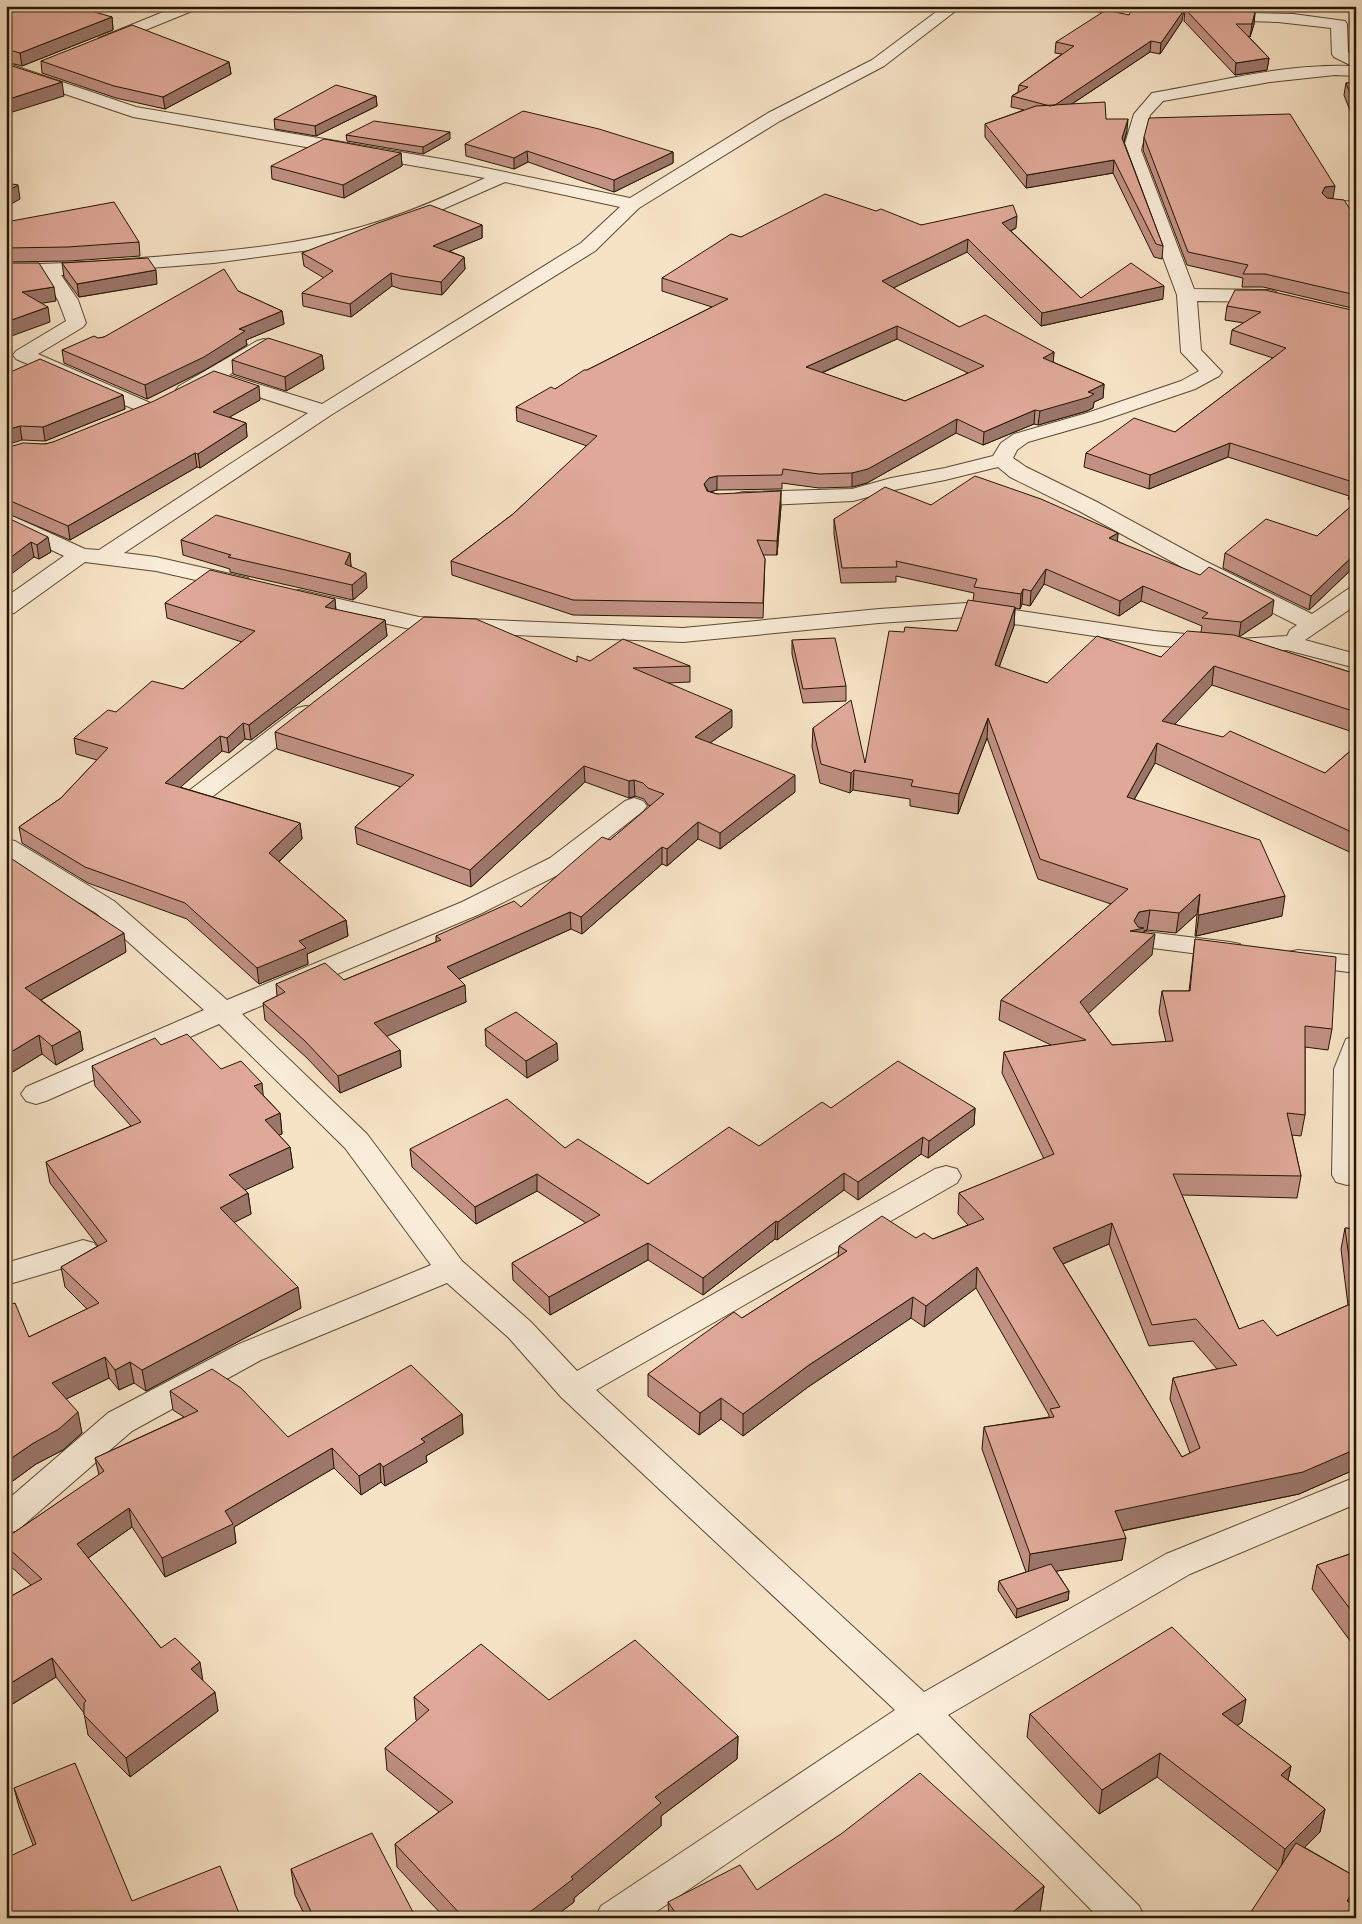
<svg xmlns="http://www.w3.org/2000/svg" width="1362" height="1924" font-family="'Libre Bodoni',serif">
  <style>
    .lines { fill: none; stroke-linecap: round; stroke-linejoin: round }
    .street-casing { stroke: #5b4932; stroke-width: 2 }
    .street { fill: #f9ecd9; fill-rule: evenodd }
    .wall { fill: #c09083; stroke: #271601; fill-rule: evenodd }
    .shaded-wall { fill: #9c766a; stroke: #271601 }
    .building { fill: #dfa898; stroke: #271601; fill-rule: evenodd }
  </style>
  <rect width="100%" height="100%" fill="#f6e2c5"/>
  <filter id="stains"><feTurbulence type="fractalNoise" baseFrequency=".004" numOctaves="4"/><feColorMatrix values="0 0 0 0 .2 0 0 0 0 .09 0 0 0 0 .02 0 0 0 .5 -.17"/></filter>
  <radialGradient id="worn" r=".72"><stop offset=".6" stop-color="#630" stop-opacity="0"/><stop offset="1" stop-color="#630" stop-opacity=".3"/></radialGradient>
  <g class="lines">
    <g class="street-casing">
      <path id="street" d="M178,6H200L197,9L111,44H99L97,41L99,38Z
        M944,6H962L884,66L780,121L639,208L595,251L331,415L124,553L156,557L248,578L251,583L248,588L240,590L156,571L85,562L14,613L6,615V597L64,556L6,528V513L85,549L99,550L308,413L215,383L193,394L186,396L179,394L176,390L179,386L257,341L264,339L271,341L274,345L271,349L229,375L322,404L581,243L620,207L505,182L409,224L374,235L317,249L214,263L61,275L78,300L86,323L83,327L38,354L155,405L158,409L155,413L148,415L16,359L13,355L16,351L66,321L58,300L42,275L6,276V264C63,265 120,260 177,255C239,250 301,244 361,227C404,215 445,197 485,178L133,117L6,74V63L136,107L447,160L630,198L768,113L872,60Z
        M1085,6L1169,9L1175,11L1177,14L1175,17L1169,19L1113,15L1088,9Z
        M1217,12L1293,14L1345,21L1347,24L1348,52L1356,56V76L1335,75L1270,82L1163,101L1150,115L1141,150L1194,289L1269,290L1276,292L1279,296L1276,300L1269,302L1197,301L1201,350L1222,372L1219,376L1195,389L1101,421L1028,442L1017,450L1013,458L1026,467L1097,502L1205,561L1312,614L1348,589L1356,587V605L1305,640L1356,654V668L1287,650L1239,653L1154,645L967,617L879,623L683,642L419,631L291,602L288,597L291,592L299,590L419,617L683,628L879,609L967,603L1154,631L1239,639L1287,636L1290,630L1297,625L1189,571L1081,512L1010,477L998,467L945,480L894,490L853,501L743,506L735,504L732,499L735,494L743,492L852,489L891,478L945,468L993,456L1001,443L1014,434L1087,413L1181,381L1199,371L1181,352L1177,295L1123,150L1134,114L1152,93L1158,92C1221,81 1288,63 1352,66L1334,57L1332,54L1331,28L1278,22L1211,20L1209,17L1211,14Z
        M1331,200L1356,202V212L1325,209L1322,205L1325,201Z
        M306,706L315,708L318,713L315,718L208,800L199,803L190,800L186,795L190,790L297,708Z
        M634,798L643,801L647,806L643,811L568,870L480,914L242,1014L367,1134L462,1261L531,1322L577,1371L935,1169L946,1166L957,1169L961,1176L957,1183L596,1390L924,1692L1166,1554L1356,1477V1504L1190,1574L948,1715L1139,1906L1145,1918H1099L918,1733L647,1918H595L601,1906L895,1710L561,1397L509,1338L447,1283L261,1360L132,1431L18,1530L6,1534V1501L108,1413L239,1344L431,1265L345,1148L219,1024L46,1101L36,1104L26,1101L21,1094L26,1087L204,1010L96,913L6,858V839L15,841L114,901L227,1000L462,902L550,858L625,801Z
        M1147,932L1230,942L1240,944L1244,950L1240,956L1230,958L1137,946L1133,940L1137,934Z
        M1298,950L1356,956V973L1288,964L1284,958L1288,952Z
        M1356,1036V1183L1347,1185L1336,1182L1332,1175L1334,1069L1346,1039Z
        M83,1240L94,1243L99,1251L94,1259L6,1285V1263Z"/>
    </g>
    <use href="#street" class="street"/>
  </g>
  <path class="wall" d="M6,6L112,17L113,30L22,66L6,62Z
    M1144,6H1192L1191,8Z
    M1193,6H1259L1257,10L1194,8Z
    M1185,9L1255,12L1254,24L1250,37L1248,36L1269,58L1267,70L1235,75L1184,21Z
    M1351,11H1356V55L1352,52L1350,22Z
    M1129,15L1182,21L1160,54L1150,52L1072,104L1106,119L1127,131L1124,142L1163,246L1162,259L1154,257L1113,173L1026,188L985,137V124L1024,110L1011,107L1012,96L1018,92L1019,85L1062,54L1055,53L1056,42Z
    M41,61L229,62L231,74L165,109L116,98L42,73Z
    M1356,66V126L1344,95L1346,83H1354V78Z
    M376,96L377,106L316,136L275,129L274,119Z
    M346,135L450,139L423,154L347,141Z
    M1144,137L1333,198L1332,199L1356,218V309L1263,287H1242L1243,278L1187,265L1143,150Z
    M465,144L673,152V163L614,192L528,162L514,169L466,156Z
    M401,153L402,166L344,198L272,179L271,166Z
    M6,222L139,242L140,256L70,261L6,262Z
    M482,225V238L449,251L464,257L465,269L442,295L401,289L392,286L351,317L303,306L302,293L324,278L304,266L302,253Z
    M921,225L1016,228L1011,231L1081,298L1163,299L1041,326L967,252L893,288L959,327L1054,352L1053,362L1104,384L1103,398L1094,402L1093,408L1087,411L1038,425L1034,424L983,445L956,433L867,483L852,487L819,488L782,483V489L717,490L710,492L717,494L781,506L777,555H763L765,559L763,618L573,615L452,575L451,561L513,514L587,446L517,421L516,407L555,389L587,370L712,307L662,291V278L741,237ZM897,339L968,373L905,401L822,373Z
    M62,263L157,284L79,297L64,277Z
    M238,291L282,311L284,324L246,340L247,345L205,370L147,399L64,363L62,350L104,337Z
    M1227,306L1356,311V502L1348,499L1349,496L1228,457L1149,489L1084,467L1086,453L1175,432L1273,358L1230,344L1232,330L1244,323L1225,320Z
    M322,355L324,369L286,391L233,374L232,360Z
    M6,374L123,395L125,409L45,441L22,440Z
    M260,400L229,417L246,423L247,437L200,468L197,467L70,540L6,513V448L45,444Z
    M1356,502V565L1309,610L1223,568L1225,553L1317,536Z
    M931,505L1118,533L1117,541L1272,615L1239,637L1356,674V733L1212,685L1174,724L1325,773L1356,746V855L1155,763L1134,800L1282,916L1196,936H1195L1197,914L1176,933L1147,930L1144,931V933L1152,955L1088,1013L1112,1045L1166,1042L1159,1012L1162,991H1189L1195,939L1332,1029L1328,1050L1305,1047V1115L1301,1136L1292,1135L1301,1176L1297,1198L1182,1195L1239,1329L1277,1336L1348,1305L1341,1249L1345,1228L1356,1229V1469L1299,1494L1122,1531V1560L1056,1571L1069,1591L1068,1600L1016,1618L998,1590L999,1581L1026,1572L982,1449L984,1427L1049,1417V1415L976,1288L924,1327L911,1318L808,1387L743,1436L721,1419L699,1435L648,1396V1374L742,1318L838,1257L839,1246L916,1238L933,1239L968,1225L958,1214L959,1193L1044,1159L1002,1073L1004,1052L1051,1045L999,1020L1001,1000L1111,904L1038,879L987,738L958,814L910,806V799L853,790L850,793L820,783L812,747L813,728L865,763L904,632L957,631L973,601L974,593L896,576V582L841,583L834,534V519ZM1044,584L1119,616L1141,601L1202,626L1201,632L1161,657L1047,683L999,667L1014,626L1015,608L1020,609L1022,604L1030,606ZM1109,1244L1149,1346L1193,1341L1217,1369L1173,1378L1170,1399L1190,1453L1182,1457L1063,1264Z
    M6,517L51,552L39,559L34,557Z
    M181,540L350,553L351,566L367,588L353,600L230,572V569L183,555Z
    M335,599L336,610L385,620L387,636L251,740L245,739L229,753L222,751L180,787L300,823L302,839L279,862L346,920L348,936L307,954L308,964L259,984L187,919L88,883L22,843L19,827L61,798L97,760L76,754L74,738L116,712L183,689L242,642L167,618L165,603Z
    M792,640L846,686V701L803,703L792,654Z
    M590,661L690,666V682L667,683L732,727L710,743L795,792L720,849L698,839L667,866L662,864L582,934L571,929L459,979L466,1002L386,1036L400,1050L401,1067L340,1093L307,1058L265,1020L263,1003L277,996L276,984L344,980L436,942V936L521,907L610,840L651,806L648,805L644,799L635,796L629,798L585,782L471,887L357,844L355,827L401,787L277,749L275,732L577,662Z
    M6,855L126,952L41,1000L80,1031L83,1050L56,1065L42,1054L6,1076Z
    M485,1029L558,1060L527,1078L486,1046Z
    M161,1045L221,1069L264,1096L280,1113L282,1134L279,1135L290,1147L293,1168L244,1190L248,1193L251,1214L234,1222L301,1308L146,1391L134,1383L119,1390L109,1378L66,1399L82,1433L63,1450L36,1464L6,1486V1306L29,1337L87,1309L65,1287L61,1267L98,1246L50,1183L46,1162L131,1126L95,1086L92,1066Z
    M831,1108H975L974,1125L928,1158L921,1154L858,1200L844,1190L777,1240L775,1239L703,1295L648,1260L550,1315L513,1280L512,1263L586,1223L537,1191L476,1224L412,1167L410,1149L565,1148L648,1184L759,1146Z
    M170,1391L288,1437L462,1414L463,1434L426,1456L427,1462L385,1486L381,1482L361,1495L334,1468L234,1527L236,1543L165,1577L132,1527L88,1558L161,1648L203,1681L218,1711L130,1777L88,1735L84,1713L56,1677L6,1708V1599L31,1585L6,1562V1538L99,1475L95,1458L184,1417L173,1410Z
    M1356,1552V1649L1312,1589L1317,1565Z
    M414,1697L549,1700L738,1736L737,1759L661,1816V1826L574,1898V1902L553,1918H445L397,1867L395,1844L439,1812L387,1770L385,1748L417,1721L416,1720Z
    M1030,1714L1242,1722L1237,1726L1291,1766L1288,1780L1325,1809L1320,1832L1304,1847L1356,1877V1899L1354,1905L1278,1871L1157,1777L1099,1814L1027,1737Z
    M14,1788L132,1901L6,1918L33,1845L19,1807Z
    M291,1869L416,1918H306L295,1895Z
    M1044,1886L1040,1912L1034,1918H669L668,1902L757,1890Z"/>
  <path class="shaded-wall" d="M1184,10L1182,21L1160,54L1161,43Z
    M1255,12L1254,24L1250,37L1252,24Z
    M112,17L113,30L22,66L20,53Z
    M1151,41L1150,52L1052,117L1053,106Z
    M1269,58L1267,70L1235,75L1236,63Z
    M229,62L231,74L165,109L163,97Z
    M62,82L64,96L6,114V100Z
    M376,96L377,106L316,136L315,126Z
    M1128,119L1127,131L1121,151L1122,138Z
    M450,132V139L423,154V147Z
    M527,151L528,162L514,169V158Z
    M673,152V163L614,192V180Z
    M401,153L402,166L344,198L343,185Z
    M1114,160L1113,173L1026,188L1027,175Z
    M18,185L20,199L6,207V192Z
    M1335,186L1333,198L1324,200L1322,193L1325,187Z
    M1017,216L1016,228L1001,235L1002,223Z
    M482,225V238L433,258V246Z
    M968,239L967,252L881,294L882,281Z
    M464,257L465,269L442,295L441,282Z
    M156,270L157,284L79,297L77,284Z
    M391,273L392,286L351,317L350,304Z
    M1164,286L1163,299L1041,326L1042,313Z
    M54,287L56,301L25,306L22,292Z
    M48,307L50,322L6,338V322Z
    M282,311L284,324L246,340L247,345L205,370L147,399L145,385L239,329Z
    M897,326V339L805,380L806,367Z
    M1054,352L1053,366L1043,358Z
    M322,355L324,369L286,391L285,377Z
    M1104,384L1103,398L1094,402L1093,408L1087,411L1038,425L1040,411L1088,392Z
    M259,386L260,400L214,426L213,412Z
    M123,395L125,409L45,441L43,427Z
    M1035,410L1034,424L983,445L984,432Z
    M957,419L956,433L867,483L852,487V473Z
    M246,423L247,437L200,468L198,454Z
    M20,426L22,440L6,445V430Z
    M1230,443L1228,457L1149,489L1150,475Z
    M195,453L197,467L70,540L68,526Z
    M717,476V490L709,492L704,484L709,478Z
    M781,491V506L777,555V541Z
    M1118,533L1117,548L1109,538Z
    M48,537L51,552L39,559L37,545Z
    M31,542L34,557L6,578V561Z
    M350,553L351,568L345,564Z
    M1356,553V565L1309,610L1311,596Z
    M1046,569L1044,584L1030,606L1031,591Z
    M366,573L367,588L353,600L352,585Z
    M1143,586L1141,601L1119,616L1120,601Z
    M1023,589L1022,604L1020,609L1021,594Z
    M335,599L336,614L325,607Z
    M1274,600L1272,615L1239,637L1241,622Z
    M1015,607L1014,626L993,684L995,665Z
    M385,620L387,636L251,740L249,725Z
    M1214,666L1212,685L1159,741L1162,721Z
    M732,710V727L695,754V737Z
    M988,718L987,738L958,814L959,794Z
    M243,723L245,739L229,753L227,738Z
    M220,736L222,751L167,799L165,783Z
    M1157,743L1155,763L1124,817L1127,797Z
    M584,766L585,782L471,887L470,870Z
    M854,770L853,790L850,793L851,773Z
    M795,775V792L720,849V833Z
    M634,780L635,796L629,798V781Z
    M698,822V839L667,866V849Z
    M300,823L302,839L271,869L269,853Z
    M662,847V864L582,934L581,917Z
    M1200,894L1197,914L1176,933L1179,913Z
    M1285,896L1282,916L1196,936L1199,915Z
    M1150,910L1147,930L1144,931L1142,946L1155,934L1152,955L1078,1023L1080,1002L1139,912Z
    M570,912L571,929L448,984L447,967Z
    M346,920L348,936L307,954L308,964L259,984L257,968L299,941Z
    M124,933L126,952L28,1007L25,988Z
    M465,985L466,1002L376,1041L374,1023Z
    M80,1031L83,1050L56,1065L52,1046Z
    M39,1035L42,1054L6,1076V1055Z
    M557,1043L558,1060L527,1078L526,1061Z
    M400,1050L401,1067L340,1093L338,1076Z
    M262,1083L264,1103L254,1086Z
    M975,1108L974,1125L928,1158L929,1141Z
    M280,1113L282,1134L267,1140L265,1120Z
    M923,1137L921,1154L858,1200V1182Z
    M290,1147L293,1168L232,1196L229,1175Z
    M844,1173V1190L777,1240L778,1222Z
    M537,1174V1191L476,1224L475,1207Z
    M248,1193L251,1214L223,1228L220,1208Z
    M776,1221L775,1239L703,1295V1278Z
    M1112,1223L1109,1244L1051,1269L1053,1248Z
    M648,1243V1260L550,1315L549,1297Z
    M977,1267L976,1288L924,1327L926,1306Z
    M298,1287L301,1308L146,1391L142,1370Z
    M913,1297L911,1318L808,1387L743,1436V1414L809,1365Z
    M105,1357L109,1378L56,1404L52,1383Z
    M130,1362L134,1383L119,1390L115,1370Z
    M721,1398V1419L699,1435L700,1413Z
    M78,1412L82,1433L63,1450L36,1464L6,1486V1462Z
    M462,1414L463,1434L426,1456L427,1462L385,1486L383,1467L421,1439Z
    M332,1448L334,1468L234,1527L236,1543L165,1577L162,1558L225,1511Z
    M1356,1449V1469L1299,1494L1111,1533L1115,1511Z
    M380,1463L381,1482L361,1495L359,1476Z
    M129,1508L132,1527L81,1563L77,1544Z
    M1126,1538L1122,1560L1028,1576L1030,1554Z
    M1069,1591L1068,1600L1016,1618L1017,1609Z
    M52,1658L56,1677L6,1708V1686Z
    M200,1662L203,1681L191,1669Z
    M215,1692L218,1711L130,1777L126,1758Z
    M1246,1699L1242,1722L1218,1738L1222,1714Z
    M738,1736L737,1759L661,1816V1826L574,1898V1902L553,1918H522L571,1877L655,1797Z
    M1160,1753L1157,1777L1099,1814L1102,1790Z
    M1291,1766L1286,1789L1281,1775Z
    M1325,1809L1320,1832L1280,1872L1285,1849Z
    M1044,1886L1040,1912L1034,1918H1006Z
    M1356,1887V1899L1354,1905L1347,1901Z"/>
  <path class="building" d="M6,6H36L47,10L58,6H74L112,17L20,53L6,49Z
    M1133,7L1184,10L1161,43L1151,41L1055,105L1050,106L1012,96L1028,87L1019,85L1074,46L1056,42L1106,10L1129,15Z
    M1185,9L1255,12L1252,24H1236L1269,58L1236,63Z
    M1351,11H1356V41L1354,40Z
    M132,25L229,62L163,97L114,86L41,61Z
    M6,64L62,82L6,100Z
    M1346,83H1356V109Z
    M336,85L376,96L315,126L274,119Z
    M1105,102L1106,119H1128L1122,138L1163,246L1156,244L1114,160L1027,175L985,124L1036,106Z
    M523,111L599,129L673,152L614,180L527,151L514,158L465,144Z
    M1290,114L1335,186L1325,187L1322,193L1327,198L1344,200L1356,218V295L1265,274H1243L1248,265L1188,252L1144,137L1149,118Z
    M374,121L450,132L423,147L346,135Z
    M324,139L401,153L343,185L271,166Z
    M6,183L18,185L6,192Z
    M825,194L876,211L881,209L921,225L1013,205L1017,216L1002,223L1081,298L1131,263L1164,286L1042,313L968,239L882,281L959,327L985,315L1054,352L1043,358L1104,384L1088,392L1094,394L1089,397L1040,411L1035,410L984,432L957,419L868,469L852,473L819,474L783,469L782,475L717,476L709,478L704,484L707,491L717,494L781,491L777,541L757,540L765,559L763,603L573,600L451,561L513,514L597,436L516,407L551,387L555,389L584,370H587L728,299L662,278L731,234L741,237ZM897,326L984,366L905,401L806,367Z
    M114,202L139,242L68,247L6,248V222Z
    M430,205L482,225L433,246L464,257L441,282L401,276L391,273L350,304L302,293L333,271L302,253L378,223Z
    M148,258L156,270L77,284L62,263Z
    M6,263H39L54,287L22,292L48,307L6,322Z
    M224,269L238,291L282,311L239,329L245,331L204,357L145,385L62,350L94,336L98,338L104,337Z
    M1235,290H1265L1356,311V487L1350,485L1353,482L1230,443L1150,475L1086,453L1134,418L1175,432L1286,348L1232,330L1261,312L1227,306Z
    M268,338L322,355L285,377L232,360Z
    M40,359L123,395L43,427L20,426L6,430V374Z
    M214,371L259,386L213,412L246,423L198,454L195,453L68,526L6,499V448L23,443L45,444L53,442L154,401Z
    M975,476L1041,499L1118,533L1109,538L1200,575L1209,567L1274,600L1241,622L1202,618L1208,613L1143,586L1120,601L1046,569L1031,591L1023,589L1021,594L974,587L977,579L896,561L897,567L842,568L834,519L885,487L931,505Z
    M1356,502V553L1311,596L1225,553L1266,519L1317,536Z
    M216,515L350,553L345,564L366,573L352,585L228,557L231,555L181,540Z
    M6,517L48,537L37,545L31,542L6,561Z
    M210,570L335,599L325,607L385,620L249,725L243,723L227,738L220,736L165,783L300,823L269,853L346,920L299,941L306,948L257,968L185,903L85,867L19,827L61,798L108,748L74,738L108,710L116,712L152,681L183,689L255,631L165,603Z
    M968,600L1015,607L995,665L1047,683L1097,636L1161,657L1187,631L1234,635L1356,674V712L1214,666L1162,721L1223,737L1230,731L1325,773L1356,746V834L1157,743L1127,797L1260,840L1285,896L1199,915H1198L1200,894L1179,913L1150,910L1139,912L1134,921L1138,927L1144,928L1130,931L1155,934L1080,1002L1112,1045L1173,1041L1162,991H1190L1195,939L1336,957L1332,1029L1305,1026V1115L1287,1113L1301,1176L1173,1174L1239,1329L1263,1320L1277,1336L1355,1302L1345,1228L1356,1229V1449L1303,1472L1115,1511L1126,1538L1030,1554L984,1427L1054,1417L1050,1409L1060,1407L977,1267L926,1306L913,1297L809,1365L743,1414L721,1398L700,1413L648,1374L734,1312L742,1318L847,1251L839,1246L882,1216L916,1238L924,1233L933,1239L984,1219L959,1193L1054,1154L1004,1052L1086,1040L1001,1000L1128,889L1040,859L988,718L959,794L911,786L913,780L854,770L851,773L821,764L813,728L851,700L865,763L889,631L904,632L905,627L957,631ZM1112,1223L1152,1325L1196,1319L1237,1365L1173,1378L1200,1448L1182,1457L1053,1248Z
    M424,617L476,619L577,662V656L590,661L623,639L690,666L633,668L732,710L695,737L795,775L720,833L698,822L667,849L662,847L581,917L570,912L447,967L465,985L374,1023L400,1050L338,1076L305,1041L263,1003L285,992L276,984L325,963L344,980L441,940L436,936L514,901L521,907L602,837L610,840L664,794L648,788L643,783L634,780L629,781L584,766L470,870L355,827L414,775L275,732Z
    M835,638L846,686L803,689L792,640Z
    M6,855L124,933L25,988L80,1031L52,1046L39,1035L6,1055Z
    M516,1012L557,1043L526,1061L485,1029Z
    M187,1034L221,1069L241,1061L262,1083L254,1086L280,1113L265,1120L290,1147L229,1175L248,1193L220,1208L298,1287L142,1370L130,1362L115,1370L105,1357L52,1383L78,1412L59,1429L32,1444L6,1462V1306L15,1303L29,1337L99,1303L61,1267L107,1241L46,1162L141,1122L92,1066L155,1038L161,1045Z
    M898,1061L975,1108L929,1141L923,1137L858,1182L844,1173L778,1222L776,1221L703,1278L648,1243L549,1297L512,1263L600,1215L537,1174L475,1207L410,1149L507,1099L565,1148L578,1139L648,1184L729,1127L759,1146L822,1102L831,1108Z
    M411,1365L462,1414L421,1439L425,1442L383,1467L380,1463L359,1476L332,1448L225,1511L233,1524L162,1558L129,1508L77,1544L161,1648L175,1638L200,1662L191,1669L215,1692L126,1758L84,1715V1703L86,1701L52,1658L6,1686V1599L42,1579L6,1546V1538L104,1471L95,1458L198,1411L170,1391L212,1369L241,1388L288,1437Z
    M1356,1552V1617L1317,1565Z
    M1051,1564L1069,1591L1017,1609L999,1581Z
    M1172,1627L1246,1699L1222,1714L1291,1766L1281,1775L1325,1809L1285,1849L1160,1753L1102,1790L1030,1714Z
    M635,1640L738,1736L655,1797L661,1803L571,1877L573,1879L522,1918H464L395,1844L453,1802L385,1748L429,1710L414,1697L481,1644L549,1700Z
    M75,1763L132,1901L220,1866L241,1918H6V1858L36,1844L14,1788Z
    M920,1773L1044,1886L1006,1918H679L668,1902L740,1865L757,1890L841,1834Z
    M372,1833L416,1918H314L291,1869Z
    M1296,1843L1356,1877V1887L1347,1901L1356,1906V1918H1247Z"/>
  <rect width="1362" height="1924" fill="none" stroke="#f6e2c5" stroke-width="25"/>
  <rect x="8" y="8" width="1347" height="1909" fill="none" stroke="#271601" stroke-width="2.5"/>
  <rect x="12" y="12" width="1337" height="1899" fill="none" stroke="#271601"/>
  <rect width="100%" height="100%" filter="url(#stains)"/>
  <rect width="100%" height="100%" fill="url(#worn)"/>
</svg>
